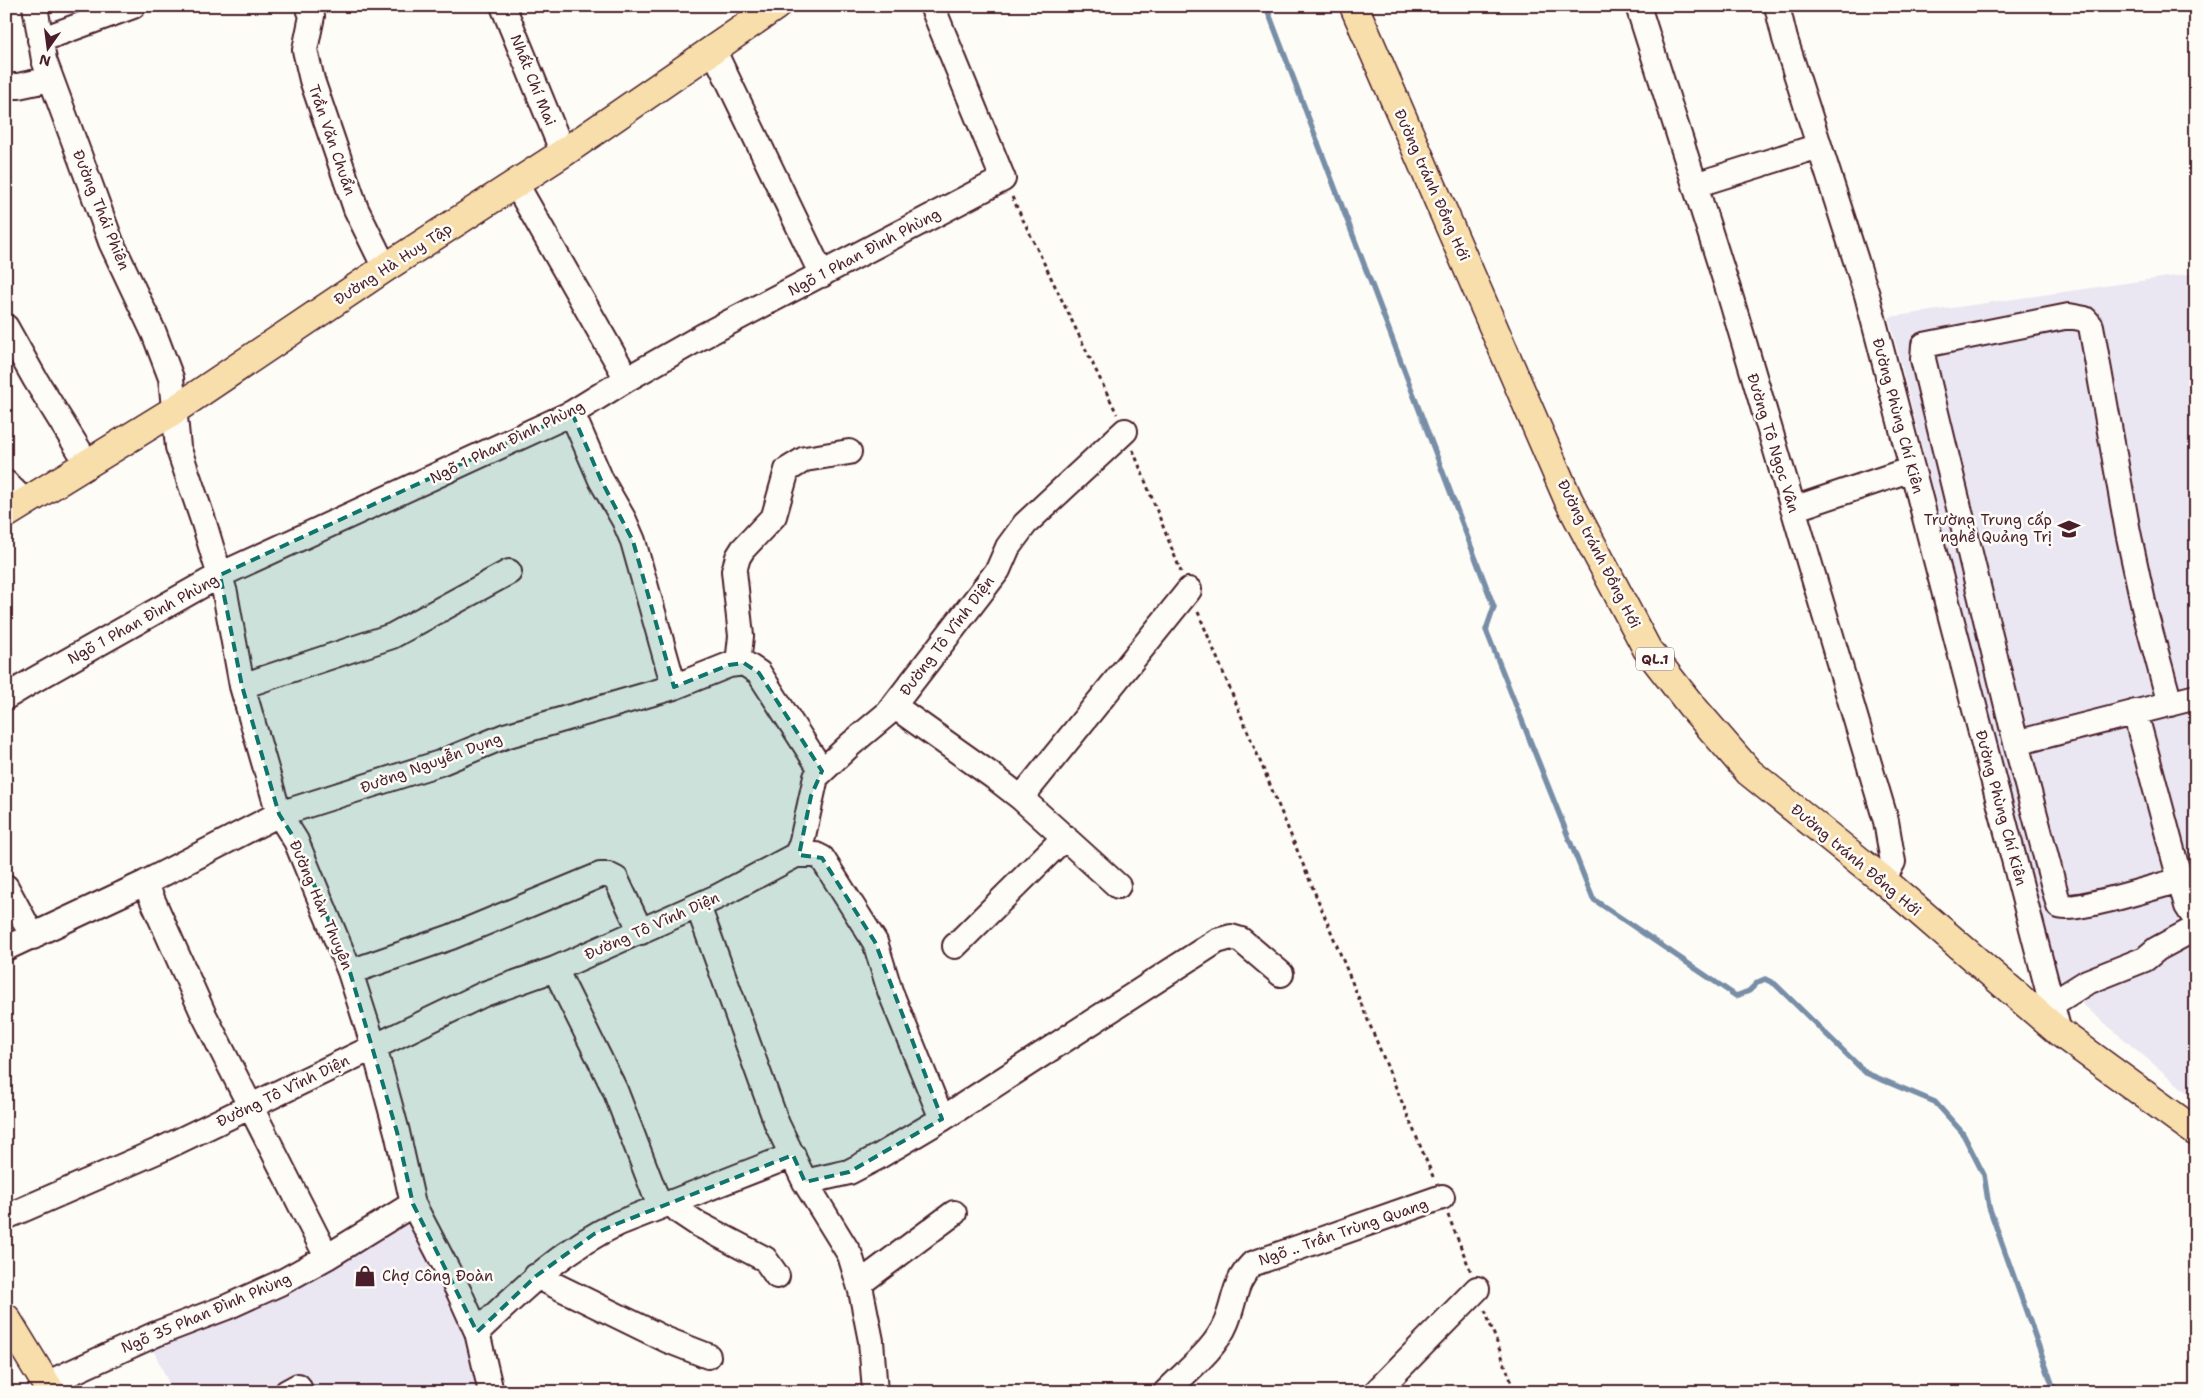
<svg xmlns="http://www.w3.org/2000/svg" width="2202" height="1398" font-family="'Shantell Sans',sans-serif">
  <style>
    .built { fill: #eae7f2 }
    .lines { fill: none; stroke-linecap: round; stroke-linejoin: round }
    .stream { stroke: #788ea7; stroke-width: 5.5 }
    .minor-casing { stroke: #4a1f2b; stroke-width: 28 }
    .major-casing { stroke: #4a1f2b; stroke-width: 31 }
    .highway-casing { stroke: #4a1f2b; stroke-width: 31 }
    .path { stroke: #4a1f2b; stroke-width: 3; stroke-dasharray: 4 4; stroke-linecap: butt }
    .minor { stroke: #fdfcf7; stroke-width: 24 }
    .major { stroke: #f8deab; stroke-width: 28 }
    .highway { stroke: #f8deab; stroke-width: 28 }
    .marked { fill: #0f766e; fill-opacity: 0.2; stroke: #0f766e; stroke-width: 4; stroke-dasharray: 10 6; stroke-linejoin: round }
    .labels { text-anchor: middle; stroke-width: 5; stroke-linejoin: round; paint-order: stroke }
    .shield { fill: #fdfcf7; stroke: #806168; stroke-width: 1 }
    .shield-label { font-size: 14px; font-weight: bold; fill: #4a1f2b }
    .street-label { font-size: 15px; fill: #4a1f2b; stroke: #fdfcf7 }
    .poi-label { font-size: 15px; fill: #4a1f2b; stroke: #fdfcf7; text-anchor: end }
  </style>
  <rect width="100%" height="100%" fill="#fdfcf7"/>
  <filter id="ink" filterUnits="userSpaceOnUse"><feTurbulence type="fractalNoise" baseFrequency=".02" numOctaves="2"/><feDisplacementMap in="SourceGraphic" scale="10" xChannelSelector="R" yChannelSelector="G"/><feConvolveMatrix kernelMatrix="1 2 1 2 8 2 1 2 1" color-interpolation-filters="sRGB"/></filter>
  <g filter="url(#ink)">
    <path class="built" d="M2196,273V1100L2049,976L1996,740L1889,317Z
      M409,1219L467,1332L483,1392H173L150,1343Z"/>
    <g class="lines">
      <path class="stream" d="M1266,6L1494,607L1486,630L1593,899L1736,996L1749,991L1758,982L1765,979L1775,984L1866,1073L1935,1102L1962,1132L1984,1175L1989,1207L2055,1392"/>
      <g class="minor-casing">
        <path id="minor" d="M35,6L44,60L91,187L111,242L154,333L171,378L178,447L204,523L225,593L242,686L279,814L296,841L350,972L374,1047L397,1132L413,1204L459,1292L477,1332L491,1392
          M308,6L312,16L305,50L312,80L356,209L385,268
          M503,6L563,153
          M1638,6L1729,292L1886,821L1893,862L1883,880
          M1777,6L1785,39L1867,295L2059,1032
          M40,40L133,6
          M713,49L822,275
          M6,86H18L51,79
          M516,184L627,379
          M1695,185L1819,146
          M6,327L35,379L87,463
          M572,413L601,480L624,520L633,541L674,687
          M6,483L25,502
          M1793,509L1912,469
          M738,664L741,636L734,571L738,557L743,549L774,516L787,470L805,459L849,452
          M242,686L392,636L509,572
          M6,697L34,680L220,575L572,413L627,379L703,336L1003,179L932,6
          M2170,704L2146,616L2128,532L2091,326L2085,319L2069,316L1924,345L1923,359L2016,743L2059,906C2072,913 2161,885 2180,880
          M894,706L994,777L1021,798L1118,886
          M2135,712L2187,906L2196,920
          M2016,743L2196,697
          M1021,798L1189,590
          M796,855H816L822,858L875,942L890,991L942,1119
          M145,883L203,1013L327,1257
          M6,887L33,937
          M698,906L777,1124L805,1182L850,1255L861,1291L871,1341L875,1392
          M955,946L1065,837
          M6,948L145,883L279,814L440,763L505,736L674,687L729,665L744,663L759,673L822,771
          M555,969L615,1090L660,1207
          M350,972L451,937L600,875H608L616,879L641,932
          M2052,1004L2087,982L2145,959L2157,949L2196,928
          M805,1182L849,1172L878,1157L942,1119L1217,941L1231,937L1241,940L1281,974
          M671,1203L680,1212L698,1224L765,1259L777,1276
          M6,1217L162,1149L484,994L555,969L717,897L796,855L801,845L816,777L851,744L888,713L979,595L998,570L1008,547L1025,524L1125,431
          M536,1276L667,1340L708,1356
          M859,1284L954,1213
          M477,1332C521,1290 564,1248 619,1223L793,1155
          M46,1384L156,1334L227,1307L280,1283L327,1257L413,1204
          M287,1392L298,1386L301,1392
          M1166,1392C1186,1371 1215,1350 1226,1323C1236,1299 1233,1284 1252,1264L1442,1197
          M1376,1392L1477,1289"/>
      </g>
      <g class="major-casing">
        <path id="major" d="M6,514L173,411L385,268L563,153L776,6
          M6,1318L51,1392"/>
      </g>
      <g class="highway-casing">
        <path id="highway" d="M1354,6L1568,499L1647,649L1690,704L1749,772L1883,880L2059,1032L2196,1132"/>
      </g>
      <path class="path" d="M1012,197L1117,414
        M1133,450L1181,572
        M1198,612L1434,1179
        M1448,1215L1471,1272
        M1485,1310L1515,1392"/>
      <use href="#minor" class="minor"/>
      <use href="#major" class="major"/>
      <use href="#highway" class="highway"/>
    </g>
  </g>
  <path class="marked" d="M572,413L601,480L633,541L674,687L729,665L744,663L759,673L822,771L811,796L799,855L822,858L875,942L942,1119L849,1172L805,1182L793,1155L619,1223L594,1234L536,1276L477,1332L413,1204L397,1132L350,972L296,841L279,814L242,686L220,575Z"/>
  <defs>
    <g id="university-bare" transform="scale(1.725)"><path d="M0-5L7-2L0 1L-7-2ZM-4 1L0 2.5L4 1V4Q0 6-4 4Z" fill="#4a1f2b" stroke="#fdfcf7" stroke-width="2.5" paint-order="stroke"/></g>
    <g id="shop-bare" transform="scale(1.725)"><path d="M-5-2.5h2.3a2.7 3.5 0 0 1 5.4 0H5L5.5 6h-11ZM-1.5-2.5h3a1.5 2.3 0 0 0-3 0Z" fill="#4a1f2b" stroke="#fdfcf7" stroke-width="2.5" paint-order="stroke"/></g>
  </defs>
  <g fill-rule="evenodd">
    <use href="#university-bare" x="2069" y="529"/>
    <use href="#shop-bare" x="365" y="1276"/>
  </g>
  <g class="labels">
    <rect class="shield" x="1636" y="647.5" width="38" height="23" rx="4"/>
    <g class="shield-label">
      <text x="1655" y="664">QL.1</text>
    </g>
    <g class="street-label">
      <text transform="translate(533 80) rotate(68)" y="5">Nhất Chí Mai</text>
      <text transform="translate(332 140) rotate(71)" y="5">Trần Văn Chuẩn</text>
      <text transform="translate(1432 185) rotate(66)" y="5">Đường tránh Đồng Hới</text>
      <text transform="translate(101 210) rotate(68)" y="5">Đường Thái Phiên</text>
      <text transform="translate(864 252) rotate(-28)" y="5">Ngõ 1 Phan Đình Phùng</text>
      <text transform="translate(393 264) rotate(-33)" y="5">Đường Hà Huy Tập</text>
      <text transform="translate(1898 416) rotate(75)" y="5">Đường Phùng Chí Kiên</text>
      <text transform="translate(507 442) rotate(-26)" y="5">Ngõ 1 Phan Đình Phùng</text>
      <text transform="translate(1773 443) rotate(73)" y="5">Đường Tô Ngọc Vân</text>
      <text transform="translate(1599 554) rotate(63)" y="5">Đường tránh Đồng Hới</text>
      <text transform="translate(143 619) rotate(-29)" y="5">Ngõ 1 Phan Đình Phùng</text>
      <text transform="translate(947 636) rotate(-53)" y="5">Đường Tô Vĩnh Diện</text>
      <text transform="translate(431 763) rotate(-20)" y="5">Đường Nguyễn Dụng</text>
      <text transform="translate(2001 808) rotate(75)" y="5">Đường Phùng Chí Kiên</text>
      <text transform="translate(1856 860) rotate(40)" y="5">Đường tránh Đồng Hới</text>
      <text transform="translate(321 905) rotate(67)" y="5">Đường Hàn Thuyên</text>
      <text transform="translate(652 926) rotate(-24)" y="5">Đường Tô Vĩnh Diện</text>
      <text transform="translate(283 1091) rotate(-26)" y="5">Đường Tô Vĩnh Diện</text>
      <text transform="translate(1343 1232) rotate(-19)" y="5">Ngõ .. Trần Trùng Quang</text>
      <text transform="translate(206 1313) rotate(-23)" y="5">Ngõ 35 Phan Đình Phùng</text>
    </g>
    <g class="poi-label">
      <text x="2052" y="525">Trường Trung cấp<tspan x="2052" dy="17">nghề Quảng Trị</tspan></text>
      <text x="382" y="1281" text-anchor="start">Chợ Công Đoàn</text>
    </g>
  </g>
  <rect width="2202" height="1398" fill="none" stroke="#fdfcf7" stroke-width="25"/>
  <rect x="12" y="12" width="2177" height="1373" fill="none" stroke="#4a1f2b" stroke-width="2" filter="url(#ink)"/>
  <g transform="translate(48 48) rotate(194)" stroke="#fdfcf7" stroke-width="4" paint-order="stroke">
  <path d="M0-4L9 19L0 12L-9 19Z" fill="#4a1f2b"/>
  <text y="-8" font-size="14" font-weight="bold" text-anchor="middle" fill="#4a1f2b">N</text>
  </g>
</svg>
